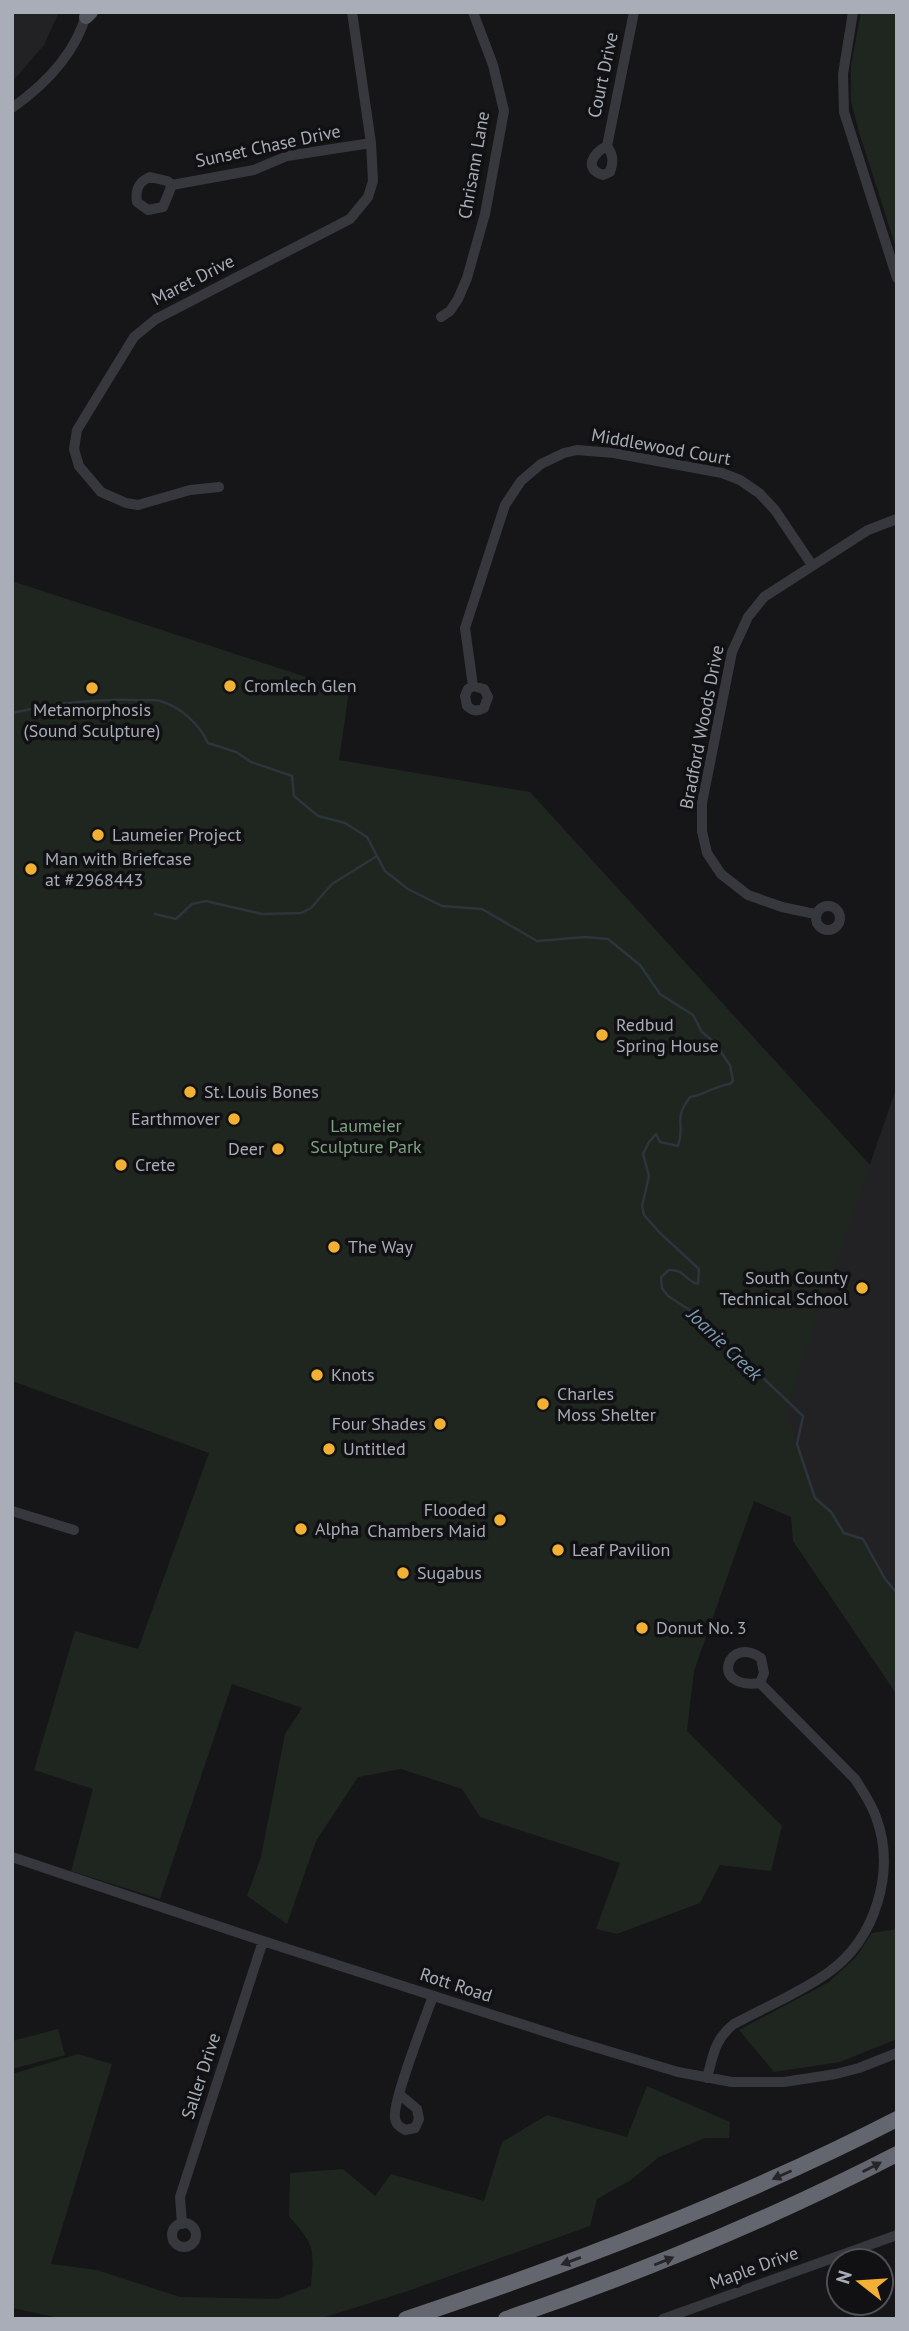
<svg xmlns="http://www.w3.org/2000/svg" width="909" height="2331" font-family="'PT Sans',sans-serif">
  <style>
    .built { fill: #222225 }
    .green { fill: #1e261f }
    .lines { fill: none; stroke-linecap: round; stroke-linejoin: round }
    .stream { stroke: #2c353c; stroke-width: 2.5 }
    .minor { stroke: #37383d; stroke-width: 10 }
    .major { stroke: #53555c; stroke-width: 14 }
    .highway { stroke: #63666e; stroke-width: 16 }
    .oneway { fill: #26262a }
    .poi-dot { fill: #f2b134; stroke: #111113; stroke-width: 2.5 }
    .labels { text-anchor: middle; stroke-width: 7; stroke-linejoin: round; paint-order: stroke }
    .street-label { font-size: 18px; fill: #a8adb8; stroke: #111113 }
    .poi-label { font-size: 18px; fill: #a8adb8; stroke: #111113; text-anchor: start }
    .park-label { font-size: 18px; fill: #7fa381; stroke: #111113 }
    .water-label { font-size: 19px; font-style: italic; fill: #7f9bb3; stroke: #111113 }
  </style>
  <rect width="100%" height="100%" fill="#161618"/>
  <path class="built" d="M12,12H59L44,45L12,82Z
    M897,1086V1593L885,1579L863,1539L844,1533L831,1512L815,1498L785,1410Z"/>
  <path class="green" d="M861,12H897V251L859,132L851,102V66Z
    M12,581L349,691L339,760L530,792L870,1165L786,1410L815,1498L831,1512L844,1533L863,1539L885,1579L897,1593V1695L793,1541L791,1517L754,1501L694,1671L687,1731L782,1826L771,1871L720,1865L700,1903L617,1934L596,1929L620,1863L480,1817L462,1789L401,1769L358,1777L316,1841L287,1924L247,1896L261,1857L285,1734L302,1708L232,1684L160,1899L71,1871L93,1789L34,1770L75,1631L138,1649L209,1453L12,1381Z
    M897,1929V2039L840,2062L774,2072L739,2030L829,1982L856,1957L872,1933Z
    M58,2029L65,2055L12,2069V2041Z
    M78,2054L112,2064L51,2264L97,2270L180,2297L278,2299L311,2286C314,2246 315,2247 289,2216L290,2173L343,2169L375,2196L391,2174L484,2201L502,2142L547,2115L627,2137L647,2086L730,2122L729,2138H705L659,2157L631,2180L597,2199L590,2226L408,2291L319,2319H64L12,2308V2074Z"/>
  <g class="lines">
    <path class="stream" d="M12,713C51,704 92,699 132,700C141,701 151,699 160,701C181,707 199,724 208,743L236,752L251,762L292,776L294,796L318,816L345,823L367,837L385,871L408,889L442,906L482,909L537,941L585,937L608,939L640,965L660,994L693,1015L702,1032L714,1042L730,1065L733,1081L730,1084C714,1086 705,1095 690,1097C672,1121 686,1123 678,1146L660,1142L656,1134L649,1142L643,1154L649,1176L642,1206L644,1215L660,1233L699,1269L698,1284C685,1281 685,1269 669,1270L661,1277L662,1288L668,1296L702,1318L714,1335L736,1357L756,1371L803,1416L797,1444L815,1498L831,1512L844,1533L863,1539L885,1579L897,1593
      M155,914L176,919L192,904L206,901L262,914L301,913L311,908L332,884L377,856"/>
    <path class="minor" d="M853,12L843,74L844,112L897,278
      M12,108C46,84 76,53 87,12
      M607,146C593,153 583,169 603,175L610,172C614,161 613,155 607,146L634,12
      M172,185L163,207L148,210L137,202C135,190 138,182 150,177L167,181L172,185L254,170L287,156L371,143
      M441,317L450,311L458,299L467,278L485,214L504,111L493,65L473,12
      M219,487L190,490L138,505L126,503L101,492L79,466L74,449L77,430L134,337L156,319L350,219L368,197L373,181L371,143L352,12
      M473,686L484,689L488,697L484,708C476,712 473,711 467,706L465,696L468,689L473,686L465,628L505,505L521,481L541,464L564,453L577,450L614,453L722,473L740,480L759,493L775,510L812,565
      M816 918a12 12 0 1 1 24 0a12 12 0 1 1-24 0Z
      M815,914L782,907L748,895L721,874L707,853L702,831V803L732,652L748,617L764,597L868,530L897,519
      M12,1511L74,1530
      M12,1857L263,1941L571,2040L678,2072L732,2082H784L836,2074L859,2068L897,2053
      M707,2078C713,2056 715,2038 734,2024C765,2007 800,1993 829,1972C876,1938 896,1871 876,1817C871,1803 863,1791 855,1779L760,1683C708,1690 728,1634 761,1658L764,1673L760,1683
      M399,2094L417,2109L419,2119L415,2128L405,2130C400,2127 396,2125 395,2118C392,2102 426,2016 433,1996
      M172 2235a12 12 0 1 1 24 0a12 12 0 1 1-24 0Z
      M182,2224L180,2197L263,1941
      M663,2319L897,2235"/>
    <path class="major" d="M86,17L91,12"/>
    <path class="highway" d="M406,2319C574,2263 739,2200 897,2119
      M506,2319C640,2273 771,2219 897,2154"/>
  </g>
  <defs><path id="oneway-solid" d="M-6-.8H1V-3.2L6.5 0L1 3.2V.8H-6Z" transform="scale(1.75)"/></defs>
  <g class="oneway">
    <use href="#oneway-solid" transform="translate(872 2167) rotate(-27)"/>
    <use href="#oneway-solid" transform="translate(782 2175) rotate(156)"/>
    <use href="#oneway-solid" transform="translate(571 2261) rotate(160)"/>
    <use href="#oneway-solid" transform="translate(664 2261) rotate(-22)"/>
  </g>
  <g class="poi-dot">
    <circle cx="230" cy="686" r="7"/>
    <circle cx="92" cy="688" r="7"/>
    <circle cx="98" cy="835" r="7"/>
    <circle cx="31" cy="869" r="7"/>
    <circle cx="602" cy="1035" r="7"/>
    <circle cx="190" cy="1092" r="7"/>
    <circle cx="234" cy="1119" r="7"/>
    <circle cx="278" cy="1149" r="7"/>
    <circle cx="121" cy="1165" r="7"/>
    <circle cx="334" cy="1247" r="7"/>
    <circle cx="862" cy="1288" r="7"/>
    <circle cx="317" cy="1375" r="7"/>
    <circle cx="543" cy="1404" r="7"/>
    <circle cx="440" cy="1424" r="7"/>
    <circle cx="329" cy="1449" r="7"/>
    <circle cx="500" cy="1520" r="7"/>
    <circle cx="301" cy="1529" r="7"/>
    <circle cx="558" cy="1550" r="7"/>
    <circle cx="403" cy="1573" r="7"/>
    <circle cx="642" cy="1628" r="7"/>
  </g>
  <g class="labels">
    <g class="street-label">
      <text transform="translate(603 75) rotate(-78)" y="6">Court Drive</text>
      <text transform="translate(268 146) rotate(-12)" y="6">Sunset Chase Drive</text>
      <text transform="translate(474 165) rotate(-80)" y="6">Chrisann Lane</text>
      <text transform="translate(193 280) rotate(-27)" y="6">Maret Drive</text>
      <text transform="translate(661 447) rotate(10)" y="6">Middlewood Court</text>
      <text transform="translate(702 727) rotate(-79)" y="6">Bradford Woods Drive</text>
      <text transform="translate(456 1985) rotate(18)" y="6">Rott Road</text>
      <text transform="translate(201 2076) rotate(-72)" y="6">Saller Drive</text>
      <text transform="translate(754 2268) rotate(-20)" y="6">Maple Drive</text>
    </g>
    <g class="poi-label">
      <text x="244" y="692">Cromlech Glen</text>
      <text x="92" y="716" text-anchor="middle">Metamorphosis<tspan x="92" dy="21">(Sound Sculpture)</tspan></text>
      <text x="112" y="841">Laumeier Project</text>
      <text x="45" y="865">Man with Briefcase<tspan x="45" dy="21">at #2968443</tspan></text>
      <text x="616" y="1031">Redbud<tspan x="616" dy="21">Spring House</tspan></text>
      <text x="204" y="1098">St. Louis Bones</text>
      <text x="220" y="1125" text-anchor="end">Earthmover</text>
      <text x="264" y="1155" text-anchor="end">Deer</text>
      <text x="135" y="1171">Crete</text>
      <text x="348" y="1253">The Way</text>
      <text x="848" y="1284" text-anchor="end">South County<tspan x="848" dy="21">Technical School</tspan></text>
      <text x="331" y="1381">Knots</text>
      <text x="557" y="1400">Charles<tspan x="557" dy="21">Moss Shelter</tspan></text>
      <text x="426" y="1430" text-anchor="end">Four Shades</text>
      <text x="343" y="1455">Untitled</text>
      <text x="486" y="1516" text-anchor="end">Flooded<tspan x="486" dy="21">Chambers Maid</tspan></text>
      <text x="315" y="1535">Alpha</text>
      <text x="572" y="1556">Leaf Pavilion</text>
      <text x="417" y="1579">Sugabus</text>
      <text x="656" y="1634">Donut No. 3</text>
    </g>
    <g class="park-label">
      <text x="366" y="1132">Laumeier<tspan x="366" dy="21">Sculpture Park</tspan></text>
    </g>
    <g class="water-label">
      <text transform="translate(725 1344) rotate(44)" y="7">Joanie Creek</text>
    </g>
  </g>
  <rect width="909" height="2331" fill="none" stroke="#a8adb8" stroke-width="28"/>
  <g transform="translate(860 2282) rotate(287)"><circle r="33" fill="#111113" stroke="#4d4f55" stroke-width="2"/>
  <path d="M0-5L12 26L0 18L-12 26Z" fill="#f2b134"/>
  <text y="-10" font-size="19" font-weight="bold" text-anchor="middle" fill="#a8adb8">N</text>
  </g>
</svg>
